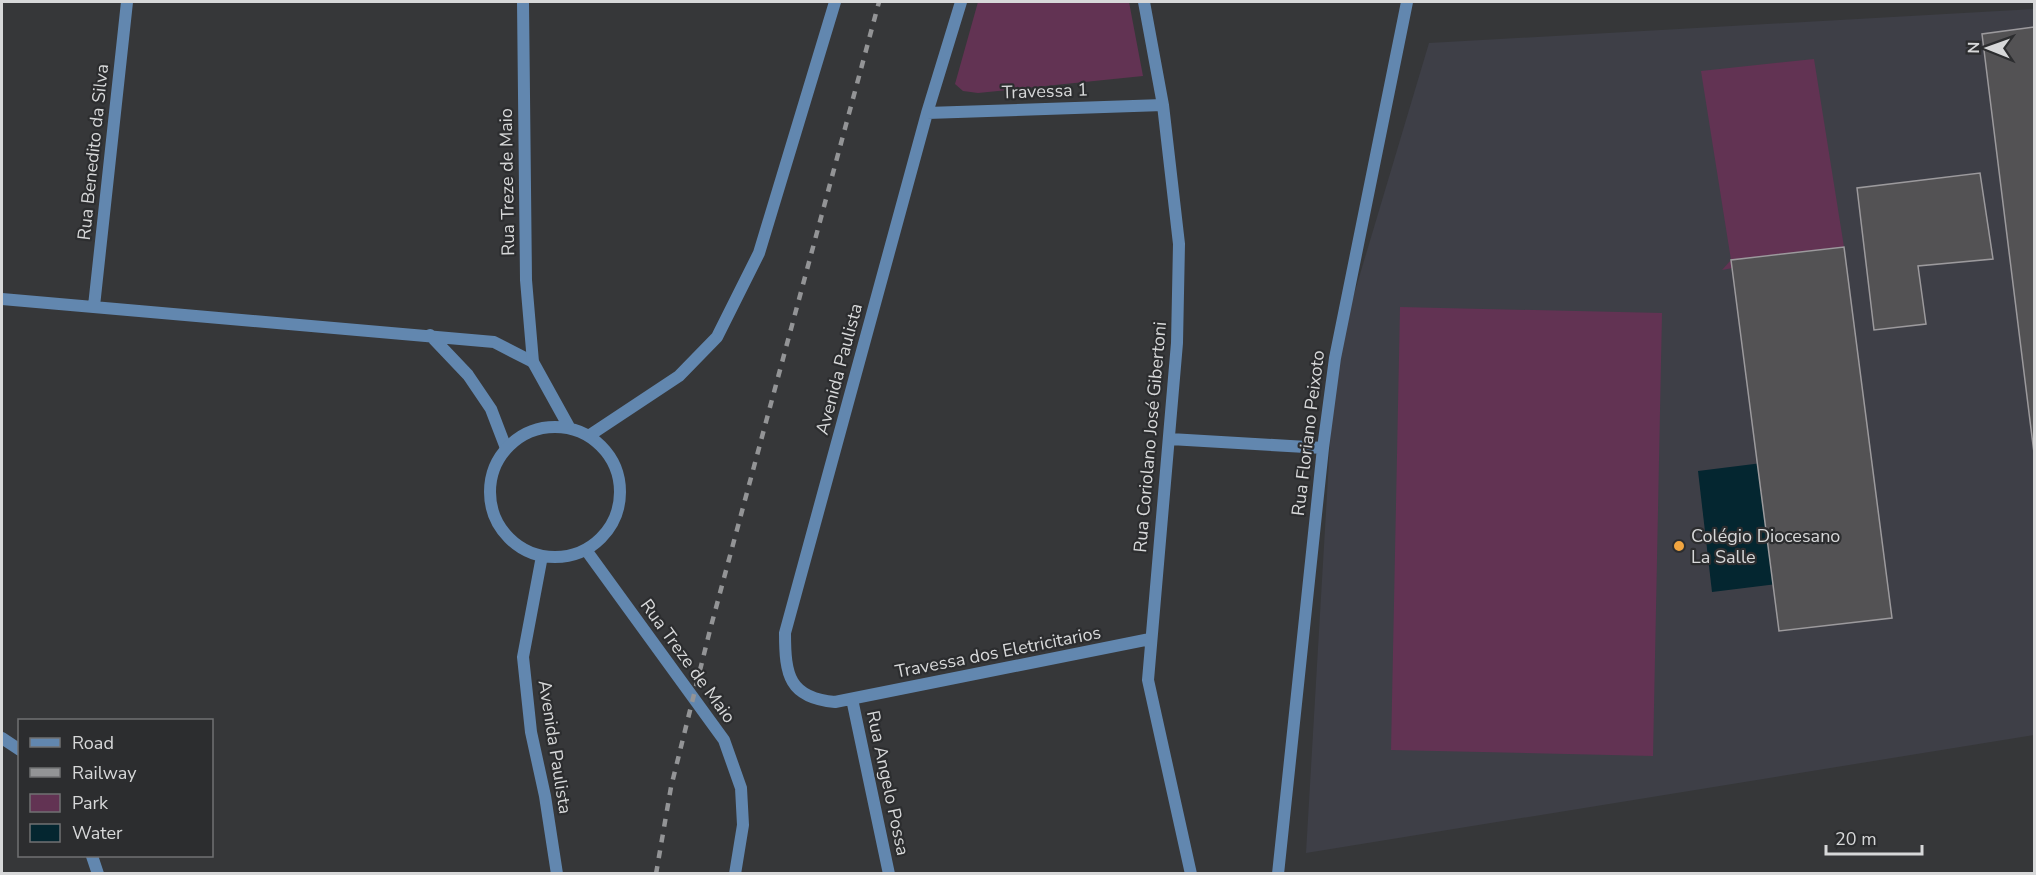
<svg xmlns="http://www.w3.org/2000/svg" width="2036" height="875" font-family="'Nunito Sans',sans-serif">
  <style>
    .built { fill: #3e3f47 }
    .green { fill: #623353 }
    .water { fill: #042630 }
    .building { fill: #535254; stroke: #9c9a9d; stroke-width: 1.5 }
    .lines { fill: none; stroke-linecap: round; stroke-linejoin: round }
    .minor { stroke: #6287af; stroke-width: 12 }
    .tertiary { stroke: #6287af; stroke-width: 12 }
    .rail { stroke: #939496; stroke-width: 4.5; stroke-dasharray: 8 8; stroke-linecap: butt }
    .poi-dot { fill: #f1a540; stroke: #2c2d2f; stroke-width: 2 }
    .labels { text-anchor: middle; stroke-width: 4.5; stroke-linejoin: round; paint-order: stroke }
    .street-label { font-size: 18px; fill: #d7d8d9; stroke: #2c2d2f }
    .poi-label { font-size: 18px; fill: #d7d8d9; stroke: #2c2d2f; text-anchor: start }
  </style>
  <rect width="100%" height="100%" fill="#363739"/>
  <path class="built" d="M2034,9V735L1306,853L1335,358L1429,43Z"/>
  <path class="green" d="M978,2H1129L1143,76L978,93L963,91L955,84Z
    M1814,59L1844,247L1722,270L1731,260L1701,71Z
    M1400,307L1662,313L1653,756L1391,750Z"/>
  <path class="water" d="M1762,463L1777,584L1712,592L1698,471Z"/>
  <path class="building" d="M2034,27V453L1982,34Z
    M1980,173L1993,259L1918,266L1926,324L1874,330L1857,188Z
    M1844,247L1892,618L1779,631L1731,260Z"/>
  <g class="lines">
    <path class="minor" d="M961,2L927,113L785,633C785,675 789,698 835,702L1150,639
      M1144,2L1163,105L1179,244L1177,343L1148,680L1191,874
      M927,113L1163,105
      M2,299L494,342L533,362
      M94,306L127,2
      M430,335L468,375L491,409L506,448
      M1170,439L1323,448
      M586,550L724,740L741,788L743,825L735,874
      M852,699L889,874
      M2,738L20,750
      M92,856L98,874
      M1278,874L1323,448L1335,358L1407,2"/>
    <path class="tertiary" d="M523,2L526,280L533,362L569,427
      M490 492a65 65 0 1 1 130 0a65 65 0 1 1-130 0Z
      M590,435L679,376L717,337L759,253L835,2
      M542,556L523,657L531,732L545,796L557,874"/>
    <path class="rail" d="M656,874L671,787L710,630L879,2"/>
  </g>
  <circle class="poi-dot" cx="1679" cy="546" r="6"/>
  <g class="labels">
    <g class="street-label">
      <text transform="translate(1045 91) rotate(-2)" y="6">Travessa 1</text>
      <text transform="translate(93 152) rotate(-84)" y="6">Rua Benedito da Silva</text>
      <text transform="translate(507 182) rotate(-91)" y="6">Rua Treze de Maio</text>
      <text transform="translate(839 369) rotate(-75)" y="6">Avenida Paulista</text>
      <text transform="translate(1308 433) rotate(-83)" y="6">Rua Floriano Peixoto</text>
      <text transform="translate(1150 437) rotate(-85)" y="6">Rua Coriolano José Gibertoni</text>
      <text transform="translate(998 652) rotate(-11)" y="6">Travessa dos Eletricitarios</text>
      <text transform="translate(688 661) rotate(54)" y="6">Rua Treze de Maio</text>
      <text transform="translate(555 747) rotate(81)" y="6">Avenida Paulista</text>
      <text transform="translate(888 783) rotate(78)" y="6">Rua Angelo Possa</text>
    </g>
    <g class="poi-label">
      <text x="1691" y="542">Colégio Diocesano<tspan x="1691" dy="21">La Salle</tspan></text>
    </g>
  </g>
  <rect width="2036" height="875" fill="none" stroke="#d7d8d9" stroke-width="6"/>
  <rect x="18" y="719" width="195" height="138" fill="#2c2d2f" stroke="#707173" stroke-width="1.5"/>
  <rect x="30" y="738" width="30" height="9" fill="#6287af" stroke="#707173" stroke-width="1.5"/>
  <text x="72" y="749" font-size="18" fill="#d7d8d9">Road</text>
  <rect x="30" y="768" width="30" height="9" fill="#939496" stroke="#707173" stroke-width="1.5"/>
  <text x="72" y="779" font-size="18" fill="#d7d8d9">Railway</text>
  <rect x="30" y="794" width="30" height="18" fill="#623353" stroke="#707173" stroke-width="1.5"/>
  <text x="72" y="809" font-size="18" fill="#d7d8d9">Park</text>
  <rect x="30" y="824" width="30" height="18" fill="#042630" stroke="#707173" stroke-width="1.5"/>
  <text x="72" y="839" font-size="18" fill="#d7d8d9">Water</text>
  <g transform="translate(1988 48) rotate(271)" stroke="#2c2d2f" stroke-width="4.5" paint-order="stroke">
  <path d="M0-4.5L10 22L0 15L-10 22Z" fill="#d7d8d9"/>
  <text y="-9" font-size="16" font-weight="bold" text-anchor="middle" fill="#d7d8d9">N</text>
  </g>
  <path d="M1826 845v9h96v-9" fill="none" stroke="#d7d8d9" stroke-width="3"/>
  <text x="1835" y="845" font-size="18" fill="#d7d8d9" stroke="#2c2d2f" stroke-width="4.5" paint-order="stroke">20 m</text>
</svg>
